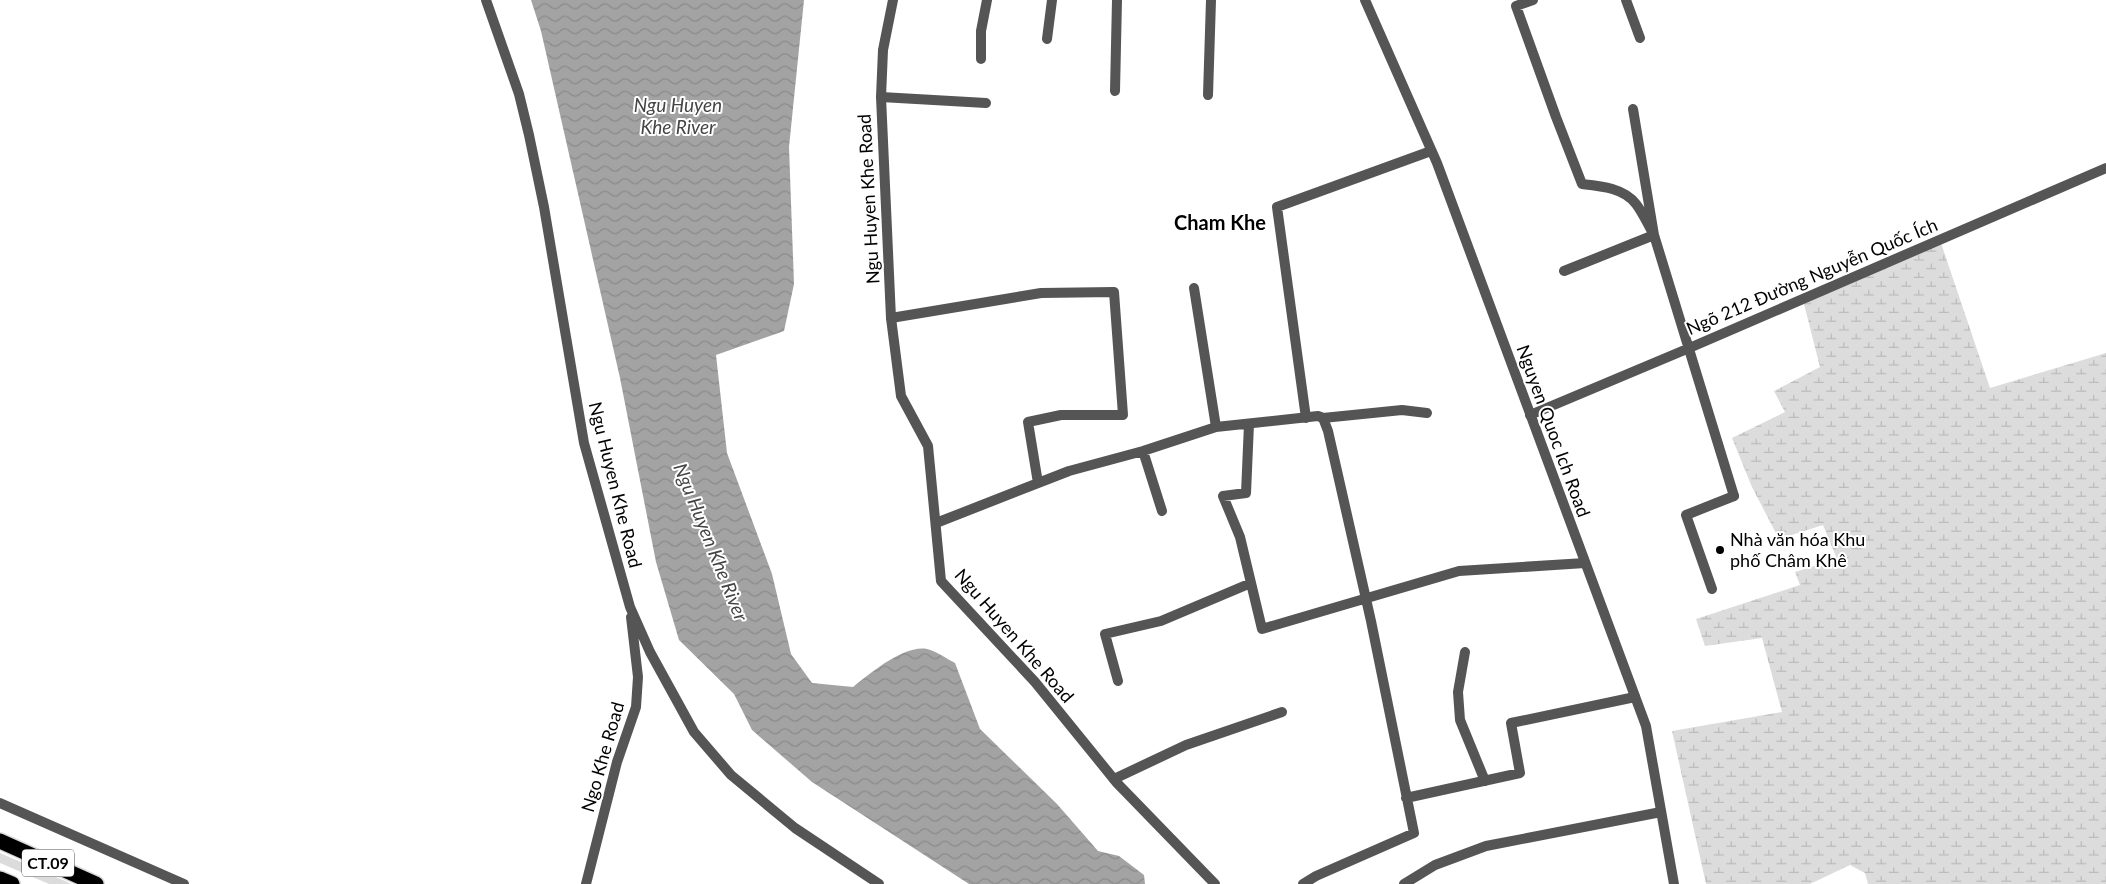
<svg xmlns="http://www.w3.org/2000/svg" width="2106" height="884" font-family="Lato,sans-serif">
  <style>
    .grass { fill: #dcdcdc }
    .wetland { fill: url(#wetland-marsh) }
    .water { fill: url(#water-waves) }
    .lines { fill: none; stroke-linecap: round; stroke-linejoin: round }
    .motorway-casing { stroke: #dbdbdb; stroke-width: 18 }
    .service { stroke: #555; stroke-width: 10 }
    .minor { stroke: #555; stroke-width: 10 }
    .tertiary { stroke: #555; stroke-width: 10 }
    .motorway { stroke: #000; stroke-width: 15 }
    .poi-dot { fill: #000; stroke: #fff; stroke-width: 2 }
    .labels { text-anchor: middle; stroke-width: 4; stroke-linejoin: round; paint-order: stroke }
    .shield { fill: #fff; stroke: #4c4c4c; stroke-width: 1 }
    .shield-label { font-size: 16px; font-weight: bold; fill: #000 }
    .street-label { font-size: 18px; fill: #000; stroke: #fff }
    .poi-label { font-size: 18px; fill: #000; stroke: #fff; text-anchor: start }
    .water-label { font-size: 19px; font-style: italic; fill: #444; stroke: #fff }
    .quarter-label { font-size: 20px; font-weight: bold; fill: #000; stroke: #fff }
  </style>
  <defs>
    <pattern id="wetland-marsh" width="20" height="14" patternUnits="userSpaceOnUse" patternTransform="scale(1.25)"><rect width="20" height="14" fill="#dcdcdc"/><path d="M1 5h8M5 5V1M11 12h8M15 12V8" fill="none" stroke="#bbb"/></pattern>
    <pattern id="water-waves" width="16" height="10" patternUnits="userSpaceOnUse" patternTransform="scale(1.25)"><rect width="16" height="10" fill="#a3a3a3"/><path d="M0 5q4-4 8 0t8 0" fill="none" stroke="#8b8b8b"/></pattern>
  </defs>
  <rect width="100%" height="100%" fill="#fff"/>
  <path class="grass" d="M0,853L65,881L71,884H49L0,863Z"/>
  <path class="wetland" d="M1941,243L1990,388L2106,353V884H1868L1865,873L1850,865L1810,884H1706L1672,731L1782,712L1762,638L1705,646L1696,619L1800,585L1795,572L1837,559L1823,525L1779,539L1752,487L1732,438L1785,412L1774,391L1820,367L1804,304Z"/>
  <path class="water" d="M531,0H804L789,147L794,284L784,331L716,355L727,453L772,574L791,654L812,683L853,687C870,674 903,645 927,649C936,651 947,659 955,663L980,729L1057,804L1098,851L1119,856L1144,875L1145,884H969L812,782L752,730L734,694L679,640L656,562L620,378L541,31Z"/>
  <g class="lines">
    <g class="motorway-casing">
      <path id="motorway" d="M0,841L96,884
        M0,879L12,884"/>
    </g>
    <path class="service" d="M1712,589L1686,515L1734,496"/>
    <path class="minor" d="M486,0L519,94L529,135L544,207L584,443L630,607L650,652L694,732L731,775L795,828L879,884
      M1533,0L1516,6L1556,117L1582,184C1601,186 1624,188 1636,204C1643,213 1648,225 1654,235L1564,271
      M1626,0L1640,38
      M1047,39L1052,0
      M981,59V31L987,0
      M1115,91L1117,0
      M1208,95L1211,0
      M881,97L986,103
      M1633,109L1654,235L1734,496
      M1194,288L1216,427
      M891,318L1041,293L1114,292L1123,415H1061L1028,422L1038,483
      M1530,415L1687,349L2106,168
      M1306,418L1277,207L1431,151
      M1323,418L1402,410L1427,413
      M1249,424L1246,493L1223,496L1240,537L1251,583
      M1143,451L1162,511
      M936,523L1069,471L1143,451L1216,427L1318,416L1323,418L1328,431L1371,621L1414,833L1316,876L1303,884
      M1465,652L1458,692L1460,720L1485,781
      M1118,681L1105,634L1161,621L1251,583L1262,629L1459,571L1585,563
      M1114,779L1186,745L1282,712
      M1406,798L1520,773L1511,723L1635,697
      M0,803L184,884
      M586,884L617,762L636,707L638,677L631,617
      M1404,884L1435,865L1486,846L1661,812"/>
    <path class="tertiary" d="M893,0L883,50L881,97L891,318L901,396L928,446L941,581L1035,682L1117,783L1215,884
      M1365,0L1437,163L1646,726L1674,884"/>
    <use href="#motorway" class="motorway"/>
  </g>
  <circle class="poi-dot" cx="1720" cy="550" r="5"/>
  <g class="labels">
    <rect class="shield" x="22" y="849.5" width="52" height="27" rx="4"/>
    <g class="shield-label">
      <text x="48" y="869">CT.09</text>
    </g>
    <g class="street-label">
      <text transform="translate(869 199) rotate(-93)" y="6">Ngu Huyen Khe Road</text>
      <text transform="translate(1812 277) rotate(-23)" y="6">Ngõ 212 Đường Nguyễn Quốc Ích</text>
      <text transform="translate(1553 431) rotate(70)" y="6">Nguyen Quoc Ich Road</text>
      <text transform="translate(615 485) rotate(76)" y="6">Ngu Huyen Khe Road</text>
      <text transform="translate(1014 636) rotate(49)" y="6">Ngu Huyen Khe Road</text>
      <text transform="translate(603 757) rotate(-74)" y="6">Ngo Khe Road</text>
    </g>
    <g class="poi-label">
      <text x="1730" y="546">Nhà văn hóa Khu<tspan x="1730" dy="21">phố Châm Khê</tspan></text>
    </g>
    <g class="water-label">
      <text x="678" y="112">Ngu Huyen<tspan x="678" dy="22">Khe River</tspan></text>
      <text transform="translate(711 542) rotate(68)" y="7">Ngu Huyen Khe River</text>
    </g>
    <g class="quarter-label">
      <text x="1220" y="230">Cham Khe</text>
    </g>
  </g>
</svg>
